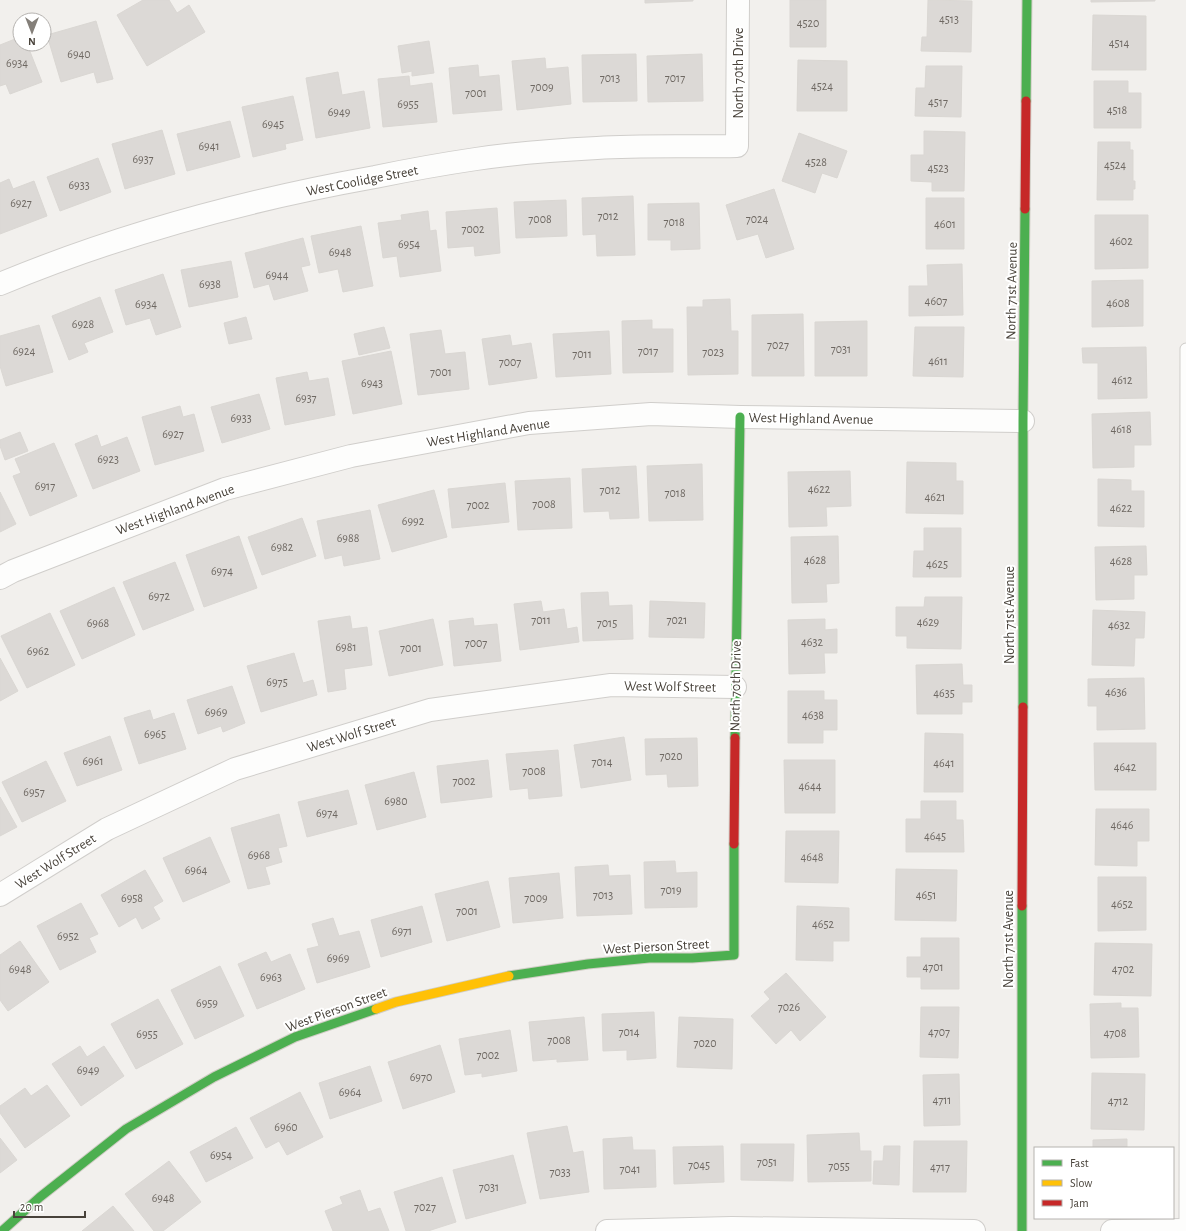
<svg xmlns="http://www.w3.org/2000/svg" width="1186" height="1231" font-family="'Alegreya Sans',sans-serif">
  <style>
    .building { fill: #dcd9d6; stroke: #dad7d3 }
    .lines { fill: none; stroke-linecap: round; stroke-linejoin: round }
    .lane-casing { stroke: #d0cecb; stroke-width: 13 }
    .street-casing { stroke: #d0cecb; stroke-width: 24 }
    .fast-casing { stroke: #d0cdc5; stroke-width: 11 }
    .slow-casing { stroke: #d0cdc5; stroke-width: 11 }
    .jam-casing { stroke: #d0cdc5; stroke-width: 11 }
    .lane { stroke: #fdfdfc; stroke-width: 11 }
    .street { stroke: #fdfdfc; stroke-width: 22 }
    .fast { stroke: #4caf50; stroke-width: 9 }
    .slow { stroke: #ffc107; stroke-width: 9 }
    .jam { stroke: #c62828; stroke-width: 9 }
    .labels { text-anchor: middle; stroke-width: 4; stroke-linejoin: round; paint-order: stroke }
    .number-label { font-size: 12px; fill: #6e6862 }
    .street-label { font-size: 14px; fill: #48423a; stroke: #fff }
  </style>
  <rect width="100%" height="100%" fill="#f2f0ed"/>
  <path class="building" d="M143,0H169L177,13L189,5L205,32L147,66L117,15Z
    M645,0H693V1L645,3Z
    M790,0H826V47H790Z
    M928,0L972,1L971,52L921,51L922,37H927Z
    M1091,0H1155V1L1091,2Z
    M1093,15L1146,16V70H1092Z
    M96,21L113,79L97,83L94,72L61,82L47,35Z
    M20,37V44H27L42,82L10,94L6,84L0,86V45Z
    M429,41L434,73L412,76V71L402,73L398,46Z
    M636,54L637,101L583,102L582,55Z
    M702,54L703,101L648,102L647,56Z
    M545,58L546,69L568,67L571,104L517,110L512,61Z
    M798,60L847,61V111H797Z
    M478,65L479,77L499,75L502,110L453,114L449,68Z
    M926,66H962L961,117L915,116L916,88H925Z
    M338,72L342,95L364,91L370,128L316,138L306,78Z
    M409,76L410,86L432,83L437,122L383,127L378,79Z
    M1094,81H1128V93H1141V128H1094Z
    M293,96L303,140L285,144L286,149L253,157L242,107Z
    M230,121L240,157L187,171L177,134Z
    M162,130L175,174L125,189L112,144Z
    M924,131L965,132L964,191H932V182L911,181V155H924Z
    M799,133L847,151L837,178L822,173L815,193L782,181Z
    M1098,142H1130V150H1133V181H1135V189H1133V200H1097Z
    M98,158L111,192L60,211L47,177Z
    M9,179L13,189L34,181L47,216L0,234V183Z
    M774,189L794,249L766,258L758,234L737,240L726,205Z
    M633,196L635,255L597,256L596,234L583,235L582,198Z
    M926,198H964V249H926Z
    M566,200L567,236L516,238L514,202Z
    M699,203L700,249L671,250V240H648V204Z
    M497,208L500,253L475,256L474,246L448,248L446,212Z
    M428,211L430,231L436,230L441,271L400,277L397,256L383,258L378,223L402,220L401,215Z
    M1095,215H1148V268L1095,269Z
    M361,226L373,286L343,292L338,269L319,273L311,236Z
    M303,238L310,265L301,267L308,291L274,300L269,284L254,288L245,253Z
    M231,261L238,297L189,307L181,270Z
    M962,264L963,315L909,316V286H928L927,265Z
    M163,274L181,327L156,335L150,318L126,325L115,290Z
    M1143,280V326L1092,327V281Z
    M100,297L113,332L84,343L88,352L69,360L52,316Z
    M730,299L731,331H738V374L688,375L687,307H703V300Z
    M803,314L804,376H752V315Z
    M246,317L252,339L229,344L224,323Z
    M652,320V329H673V372L623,373L622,321Z
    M867,321V376H815V322Z
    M39,325L53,372L6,386L0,366V336Z
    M384,327L390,348L359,355L354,334Z
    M915,327H964L963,377L913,376Z
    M441,330L445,354L465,352L469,389L418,395L410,334Z
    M609,331L611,374L556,377L553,334Z
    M510,335L512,346L531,343L537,378L489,385L482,339Z
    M1146,347L1147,398L1098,399V363H1083L1082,348Z
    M391,351L402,404L353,414L342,361Z
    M307,372L309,381L328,378L335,415L285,425L276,378Z
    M259,394L270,429L222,443L211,407Z
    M180,406L183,417L194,414L204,451L155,465L142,417Z
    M1150,412L1151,445H1134V467L1093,468L1092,414Z
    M20,432L28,451L5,460L0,446V440Z
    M97,435L101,447L127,437L140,471L93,489L75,444Z
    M54,443L77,496L30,516L13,476L21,473L15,459Z
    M907,462L956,463V481H963V514L906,513Z
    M702,464L703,520L649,521L647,466Z
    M636,466L639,518L610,519L609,511L584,512L582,469Z
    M850,471L851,506L826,507L827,526L789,527L788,472Z
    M570,478L572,528L518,530L515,481Z
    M1098,479L1131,480V491H1144V527L1098,526Z
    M505,483L509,522L452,528L448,489Z
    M434,490L447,537L392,552L378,505Z
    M0,492L16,524L0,532Z
    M370,510L380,559L344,566L342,555L325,559L317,521Z
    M302,518L316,556L262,575L248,537Z
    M924,528H961V577H913L914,551H924Z
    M239,536L257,588L204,607L186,555Z
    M838,536L839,583L826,584L827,602L792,603L791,537Z
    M1146,546L1147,575H1134V599L1096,600L1095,547Z
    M175,562L194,610L143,630L123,582Z
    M114,587L135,635L82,659L60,611Z
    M608,592L609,606L632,605L633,639L583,641L581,593Z
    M925,597H962L961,649L907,648V636H896V607H924Z
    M541,601L543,612L564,609L567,629L577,627L579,642L520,650L514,604Z
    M650,601L705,603L704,638L649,637Z
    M1093,610L1145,612L1144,638H1135L1134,666L1092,665Z
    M50,613L75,665L27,688L1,636Z
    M350,616L352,629L367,627L372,665L344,669L346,689L328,692L318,621Z
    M473,618L474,626L497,624L501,661L454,666L449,621Z
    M433,619L443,665L389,676L379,631Z
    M825,619V630L837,629V653H824L825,673L789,674L788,620Z
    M294,653L303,683L313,680L317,695L261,712L247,666Z
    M0,658L18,691L0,701Z
    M962,664L963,685H972V702H962V714H917L916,665Z
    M1144,678L1145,729L1097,730V706H1088V679Z
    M232,686L245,723L223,732L221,726L198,734L187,700Z
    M788,691H824V700H837V730H823V743H788Z
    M150,710L153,720L174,713L186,749L139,764L124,718Z
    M925,733L963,734V792H924Z
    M110,736L122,770L77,786L64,753Z
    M624,737L631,780L581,788L574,745Z
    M697,738L698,786L668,787L667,774L646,775L645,739Z
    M1094,743H1156V790H1095Z
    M558,750L562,796L529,799L528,788L510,790L506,754Z
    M488,760L492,797L441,803L437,766Z
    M784,760H835V813H785Z
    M46,761L66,801L22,822L2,782Z
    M414,772L426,817L377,830L365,785Z
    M348,790L357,824L307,837L298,802Z
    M0,797L17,827L0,836Z
    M921,801H956V820H963L964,852H906V819H921Z
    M1096,809H1149V841H1137V866L1095,865Z
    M279,814L287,846L278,848L282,862L265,867L270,884L248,889L231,828Z
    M786,831H839L838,883L785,882Z
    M210,837L230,882L183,902L163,858Z
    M675,861L676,873L697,872V907L645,908L644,862Z
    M608,865L609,876L630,875L632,914L577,916L575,867Z
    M896,869L957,870L956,921L895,920Z
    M145,870L163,901L153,907L160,919L142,929L136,917L119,927L101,895Z
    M559,873L563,918L513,923L509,878Z
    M1098,877H1146V930L1098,931Z
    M488,881L500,927L447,941L435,894Z
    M81,903L98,934L89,938L96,952L60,970L37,926Z
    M422,906L432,942L381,957L371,920Z
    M797,906L849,908V941H833V961L796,960Z
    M333,918L339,936L359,931L370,967L317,983L307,949L319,946L312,924Z
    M921,938H959V989H921V977H907V957H921Z
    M20,941L49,982L8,1011L0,1000V955Z
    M1095,943L1152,944L1151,996L1094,995Z
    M266,952L271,962L290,954L305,989L257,1009L238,964Z
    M220,966L244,1016L195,1039L171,990Z
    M786,973L826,1017L800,1041L791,1030L776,1044L751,1016L770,999L764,992Z
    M158,999L183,1044L136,1069L111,1024Z
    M1121,1003V1008H1138L1139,1057L1091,1058L1090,1004Z
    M921,1007H959L958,1058L920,1057Z
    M654,1012L656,1058L627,1060V1050L603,1051L602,1014Z
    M584,1017L588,1060L557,1062V1059L533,1061L529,1022Z
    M679,1017L733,1019L732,1069L677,1067Z
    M510,1030L517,1071L482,1077V1073L465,1075L459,1039Z
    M440,1045L455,1092L403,1109L388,1062Z
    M80,1046L87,1057L104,1046L124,1076L81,1106L52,1064Z
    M370,1066L382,1101L330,1119L319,1083Z
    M1092,1073L1145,1074L1144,1130L1091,1129Z
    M959,1074L960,1125L924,1126L923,1075Z
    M47,1085L70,1116L25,1148L0,1113V1106L25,1088L31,1096Z
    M300,1092L323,1137L287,1155L279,1141L266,1148L250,1118Z
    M567,1126L573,1153L583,1151L589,1192L540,1199L527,1133Z
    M236,1127L253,1158L206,1182L190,1152Z
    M859,1133L860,1151H871V1181L808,1182L807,1135Z
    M632,1137L633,1150H655L656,1187L604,1189L603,1139Z
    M0,1138L17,1160L0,1173Z
    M1127,1139V1148H1093V1140Z
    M914,1141H967L966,1192H913Z
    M741,1144H794L793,1181L741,1180Z
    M723,1146L724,1182L674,1184L673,1147Z
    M884,1146H900L899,1185L873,1184L874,1161H883Z
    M513,1155L526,1203L466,1219L453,1170Z
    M169,1161L201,1202L163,1231H154L125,1194Z
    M442,1177L456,1222L428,1231H406L394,1192Z
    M360,1190L368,1212L380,1208L389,1231H333L325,1211L343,1204L340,1197Z
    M113,1206L134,1231H82Z"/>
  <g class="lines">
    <g class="lane-casing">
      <path id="lane" d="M1185,1231L1186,349"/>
    </g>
    <g class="street-casing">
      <path id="street" d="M0,284C120,234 247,200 375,177C409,170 442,164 476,159C516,153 557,150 597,148C644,145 691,147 737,146L738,0
        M0,578L13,571L225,489L351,456L529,423L651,414L740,417L1023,421
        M0,895L107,829L235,769L430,710L611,685L735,687
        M607,1231L732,1228L974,1231
        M1112,1231L1185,1230"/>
    </g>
    <g class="fast-casing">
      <path id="fast" d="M1026,101L1027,0
        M1023,707V421L1025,209
        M735,738L740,417
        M509,976L588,964L649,958H692L734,955V844
        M2,1231L40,1197L126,1129L214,1077L295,1037L376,1009
        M1022,1231V906"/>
    </g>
    <g class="slow-casing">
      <path id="slow" d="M376,1009L396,1002L509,976"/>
    </g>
    <g class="jam-casing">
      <path id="jam" d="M1025,209L1026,101
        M734,844L735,738
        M1022,906L1023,707"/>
    </g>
    <use href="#lane" class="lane"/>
    <use href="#street" class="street"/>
    <use href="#fast" class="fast"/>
    <use href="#slow" class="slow"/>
    <use href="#jam" class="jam"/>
  </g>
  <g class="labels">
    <g class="number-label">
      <text x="949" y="23">4513</text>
      <text x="808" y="27">4520</text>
      <text x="1119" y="47">4514</text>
      <text x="79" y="58">6940</text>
      <text x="17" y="67">6934</text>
      <text x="610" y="82">7013</text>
      <text x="675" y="82">7017</text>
      <text x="822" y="90">4524</text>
      <text x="542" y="91">7009</text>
      <text x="476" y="97">7001</text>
      <text x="938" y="106">4517</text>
      <text x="408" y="108">6955</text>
      <text x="1117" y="114">4518</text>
      <text x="339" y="116">6949</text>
      <text x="273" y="128">6945</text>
      <text x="209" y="150">6941</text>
      <text x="143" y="163">6937</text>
      <text x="816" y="166">4528</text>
      <text x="1115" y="169">4524</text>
      <text x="938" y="172">4523</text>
      <text x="79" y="189">6933</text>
      <text x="21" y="207">6927</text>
      <text x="608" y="220">7012</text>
      <text x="540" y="223">7008</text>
      <text x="757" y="223">7024</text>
      <text x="674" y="226">7018</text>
      <text x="945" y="228">4601</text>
      <text x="473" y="233">7002</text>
      <text x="1121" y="245">4602</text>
      <text x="409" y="248">6954</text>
      <text x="340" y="256">6948</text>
      <text x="277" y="279">6944</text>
      <text x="210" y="288">6938</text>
      <text x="936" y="305">4607</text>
      <text x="1118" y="307">4608</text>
      <text x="146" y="308">6934</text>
      <text x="83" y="328">6928</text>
      <text x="778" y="349">7027</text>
      <text x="841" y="353">7031</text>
      <text x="24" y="355">6924</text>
      <text x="648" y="355">7017</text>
      <text x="713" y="356">7023</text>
      <text x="582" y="358">7011</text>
      <text x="938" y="365">4611</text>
      <text x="510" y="366">7007</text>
      <text x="441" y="376">7001</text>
      <text x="1122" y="384">4612</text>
      <text x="372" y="387">6943</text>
      <text x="306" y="402">6937</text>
      <text x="241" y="422">6933</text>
      <text x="1121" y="433">4618</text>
      <text x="173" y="438">6927</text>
      <text x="108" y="463">6923</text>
      <text x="45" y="490">6917</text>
      <text x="819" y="493">4622</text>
      <text x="610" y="494">7012</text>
      <text x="675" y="497">7018</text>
      <text x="935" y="501">4621</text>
      <text x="544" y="508">7008</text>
      <text x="478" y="509">7002</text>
      <text x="1121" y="512">4622</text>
      <text x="413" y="525">6992</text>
      <text x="348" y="542">6988</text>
      <text x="282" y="551">6982</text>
      <text x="815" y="564">4628</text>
      <text x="1121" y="565">4628</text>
      <text x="937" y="568">4625</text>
      <text x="222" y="575">6974</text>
      <text x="159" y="600">6972</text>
      <text x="541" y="624">7011</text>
      <text x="677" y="624">7021</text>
      <text x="928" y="626">4629</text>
      <text x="98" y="627">6968</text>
      <text x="607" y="627">7015</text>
      <text x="1119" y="629">4632</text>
      <text x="812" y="646">4632</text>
      <text x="476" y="647">7007</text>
      <text x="346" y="651">6981</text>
      <text x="411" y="652">7001</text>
      <text x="38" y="655">6962</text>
      <text x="277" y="686">6975</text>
      <text x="1116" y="696">4636</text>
      <text x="944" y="697">4635</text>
      <text x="216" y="716">6969</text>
      <text x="813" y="719">4638</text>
      <text x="155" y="738">6965</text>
      <text x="671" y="760">7020</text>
      <text x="93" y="765">6961</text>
      <text x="602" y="766">7014</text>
      <text x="944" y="767">4641</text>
      <text x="1125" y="771">4642</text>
      <text x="534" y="775">7008</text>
      <text x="464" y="785">7002</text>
      <text x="810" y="790">4644</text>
      <text x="34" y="796">6957</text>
      <text x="396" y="805">6980</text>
      <text x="327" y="817">6974</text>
      <text x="1122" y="829">4646</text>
      <text x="935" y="840">4645</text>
      <text x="259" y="859">6968</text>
      <text x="812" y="861">4648</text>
      <text x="196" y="874">6964</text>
      <text x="671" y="894">7019</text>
      <text x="603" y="899">7013</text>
      <text x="926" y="899">4651</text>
      <text x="132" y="902">6958</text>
      <text x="536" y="902">7009</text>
      <text x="1122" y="908">4652</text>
      <text x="467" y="915">7001</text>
      <text x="823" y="928">4652</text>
      <text x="402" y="935">6971</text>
      <text x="68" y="940">6952</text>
      <text x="338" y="962">6969</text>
      <text x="933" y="971">4701</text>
      <text x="20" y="973">6948</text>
      <text x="1123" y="973">4702</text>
      <text x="271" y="981">6963</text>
      <text x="207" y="1007">6959</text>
      <text x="789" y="1011">7026</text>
      <text x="629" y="1036">7014</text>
      <text x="939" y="1036">4707</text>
      <text x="1115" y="1037">4708</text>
      <text x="147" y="1038">6955</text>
      <text x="559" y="1044">7008</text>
      <text x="705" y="1047">7020</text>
      <text x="488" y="1059">7002</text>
      <text x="88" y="1074">6949</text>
      <text x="421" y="1081">6970</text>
      <text x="350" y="1096">6964</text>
      <text x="942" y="1104">4711</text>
      <text x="1118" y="1105">4712</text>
      <text x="286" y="1131">6960</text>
      <text x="221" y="1159">6954</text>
      <text x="767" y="1166">7051</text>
      <text x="699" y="1169">7045</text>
      <text x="839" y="1170">7055</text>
      <text x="940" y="1171">4717</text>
      <text x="630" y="1173">7041</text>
      <text x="560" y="1176">7033</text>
      <text x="489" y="1191">7031</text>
      <text x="163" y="1202">6948</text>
      <text x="425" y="1211">7027</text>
    </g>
    <g class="street-label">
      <text transform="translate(738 73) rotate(-90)" y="5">North 70th Drive</text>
      <text transform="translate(362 180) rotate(-11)" y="5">West Coolidge Street</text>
      <text transform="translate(1011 291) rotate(-89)" y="5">North 71st Avenue</text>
      <text transform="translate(811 418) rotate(1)" y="5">West Highland Avenue</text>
      <text transform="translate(488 432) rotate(-9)" y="5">West Highland Avenue</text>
      <text transform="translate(175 509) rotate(-20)" y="5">West Highland Avenue</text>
      <text transform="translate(1009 615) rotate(-90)" y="5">North 71st Avenue</text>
      <text transform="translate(670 686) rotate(1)" y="5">West Wolf Street</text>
      <text transform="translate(735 686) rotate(-89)" y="5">North 70th Drive</text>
      <text transform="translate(351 734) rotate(-17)" y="5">West Wolf Street</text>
      <text transform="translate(55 861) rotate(-32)" y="5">West Wolf Street</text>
      <text transform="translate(1008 939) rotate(-90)" y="5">North 71st Avenue</text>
      <text transform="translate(656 946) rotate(-3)" y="5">West Pierson Street</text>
      <text transform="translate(336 1009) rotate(-20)" y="5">West Pierson Street</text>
    </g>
  </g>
  <rect x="1034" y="1147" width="140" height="72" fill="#ffffff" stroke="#b6b3b0"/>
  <rect x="1042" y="1160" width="20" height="6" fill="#4caf50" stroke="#b6b3b0"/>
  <text x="1070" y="1167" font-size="12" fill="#48423a">Fast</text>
  <rect x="1042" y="1180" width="20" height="6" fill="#ffc107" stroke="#b6b3b0"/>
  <text x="1070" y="1187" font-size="12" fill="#48423a">Slow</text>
  <rect x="1042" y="1200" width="20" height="6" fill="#c62828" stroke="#b6b3b0"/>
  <text x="1070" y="1207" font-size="12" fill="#48423a">Jam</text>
  <g transform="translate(32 32) rotate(180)"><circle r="19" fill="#ffffff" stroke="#b6b3b0"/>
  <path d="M0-3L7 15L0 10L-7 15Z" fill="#847f79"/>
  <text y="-6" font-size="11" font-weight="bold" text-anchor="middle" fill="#48423a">N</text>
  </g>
  <path d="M14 1211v6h71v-6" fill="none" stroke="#48423a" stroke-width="2"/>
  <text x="20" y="1211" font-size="12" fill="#48423a" stroke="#ffffff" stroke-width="3" paint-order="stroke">20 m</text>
</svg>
